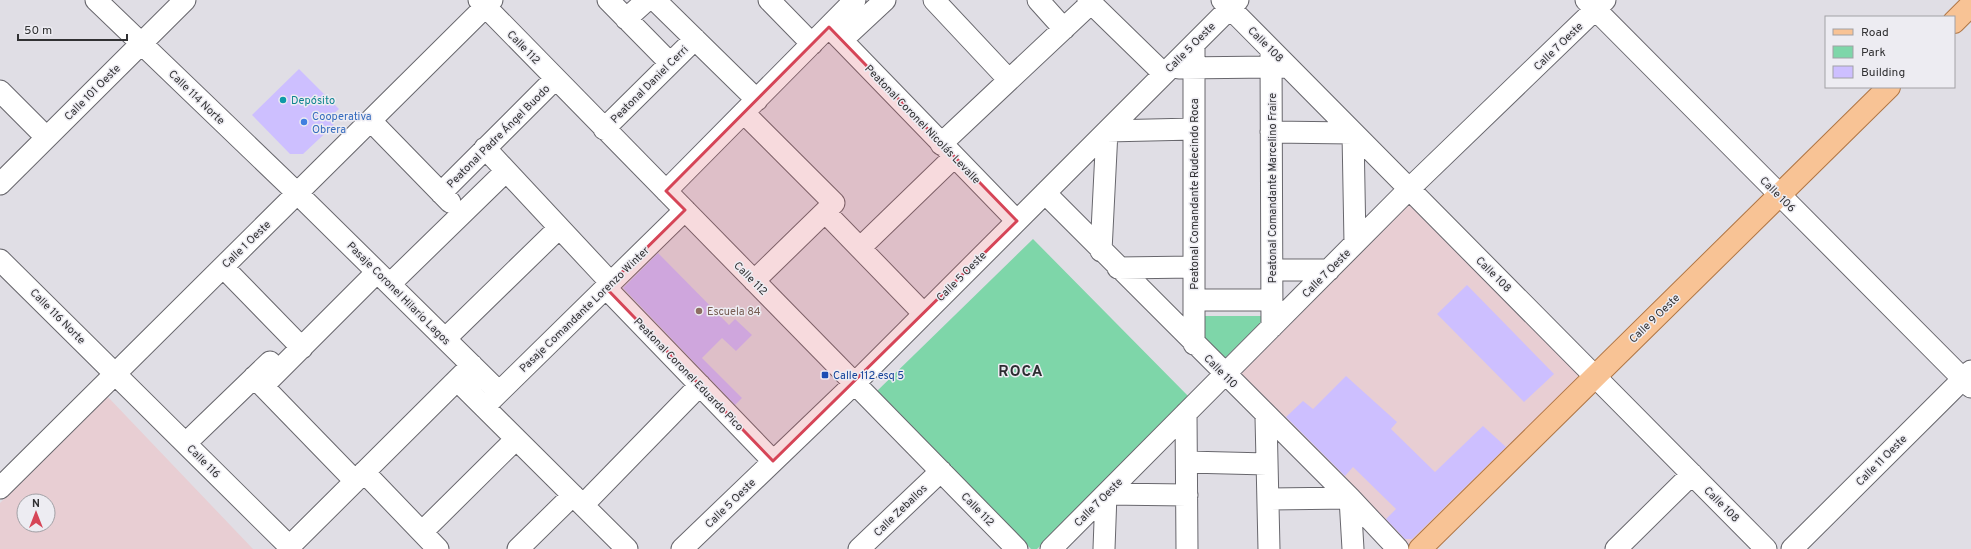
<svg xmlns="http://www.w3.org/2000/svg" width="1971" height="549" font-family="Overpass,sans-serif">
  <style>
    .education { fill: #e8ced3; fill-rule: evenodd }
    .green { fill: #7ed6a9 }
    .building { fill: #cdbfff }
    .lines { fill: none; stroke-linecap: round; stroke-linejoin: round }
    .minor-casing { stroke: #68676d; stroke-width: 23 }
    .major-casing { stroke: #b07645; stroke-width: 24 }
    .minor { stroke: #fff; stroke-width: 21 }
    .major { stroke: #f8c395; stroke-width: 22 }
    .marked { fill: #d64557; fill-opacity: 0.2; stroke: #d64557; stroke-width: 3; stroke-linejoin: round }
    .culture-dot { fill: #0f9aa8; stroke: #edecf2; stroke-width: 1.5 }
    .shop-dot { fill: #3f7fe0; stroke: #edecf2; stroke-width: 1.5 }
    .education-dot { fill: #8d6e63; stroke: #edecf2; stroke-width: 1.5 }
    .transit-dot { fill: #1a4fb4; stroke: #edecf2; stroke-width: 1.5 }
    .labels { text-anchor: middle; stroke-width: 3; stroke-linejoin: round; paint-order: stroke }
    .street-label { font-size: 11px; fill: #313133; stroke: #edecf2 }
    .culture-label { font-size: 11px; fill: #0d838f; stroke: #edecf2; text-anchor: start }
    .shop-label { font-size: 11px; fill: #366cbe; stroke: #edecf2; text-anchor: start }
    .education-label { font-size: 11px; fill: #785e54; stroke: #edecf2; text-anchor: start }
    .transit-label { font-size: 11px; fill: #164399; stroke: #edecf2; text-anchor: start }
    .district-label { font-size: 15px; font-weight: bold; letter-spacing: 1px; fill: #2d2c31; stroke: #edecf2 }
  </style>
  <rect width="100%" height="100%" fill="#e0dee5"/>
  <path class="education" d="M1409,189L1595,376L1420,549H1398L1225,375Z
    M107,396L253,549H0V503ZM24,501H48V525H24Z"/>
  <path class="green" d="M1033,239L1191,399L1037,549H1031L876,392Z
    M1172,316H1267L1216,367Z"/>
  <path class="building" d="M299,69L339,109L328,119L334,125L303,154H290L252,115Z
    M658,253L729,325L735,319L752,335L736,351L722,338L702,358L742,398L735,405L623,288Z
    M1467,285L1554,374L1524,402L1437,314Z
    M1346,376L1397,422L1391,429L1435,472L1483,426L1506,447L1412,539H1405L1386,519L1396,509L1353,467L1345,476L1286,417L1303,401L1313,409Z"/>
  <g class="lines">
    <g class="minor-casing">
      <path id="minor" d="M96,0L298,194L499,392
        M479,0L1017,549
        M608,0L670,63
        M655,0L757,100
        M769,0L812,44
        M934,0L1009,80
        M1038,0L1064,29
        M1088,0L1164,74
        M1222,0L1766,549
        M1586,0L1971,387
        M626,19L647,0
        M829,27L1017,221
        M842,40L885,0
        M1194,44V344
        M1271,50L1272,327
        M1179,68L1285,67
        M0,91L46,137
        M744,113L834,203L754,281
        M371,121L450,202
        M604,129L695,39
        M1271,132L1353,133L1355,243
        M941,144L1091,3
        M485,148L611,283
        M0,184L185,0
        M666,191L855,0
        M441,193L555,79
        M1045,193L1350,498L1398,549
        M825,212L924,314
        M860,248L954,157
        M1101,251L1107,131L1194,129
        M0,260L292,549
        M223,267L302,348
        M1118,268L1194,267
        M1272,270H1329
        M390,284L506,171
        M606,288L773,461
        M1194,300H1272
        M445,339L559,228
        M254,377L355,481
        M457,380L627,549
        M263,386L377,272
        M484,407L685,210
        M1186,413L1187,549
        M1266,417L1269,549
        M186,443L270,362
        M1187,462L1267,464
        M364,472L438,549
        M0,488L492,0
        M1268,499L1350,498L1353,549
        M583,505L700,385
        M422,532L516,439
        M290,546L472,365
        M518,549L573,495
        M682,549L855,383L1238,0
        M859,549L941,471
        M1051,549L1409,189L1605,0
        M1104,549L1106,494L1187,495
        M1616,549L1692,474
        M1792,549L1971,371"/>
    </g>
    <g class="major-casing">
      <path id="major" d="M1954,22L1971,5
        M1420,549L1889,87"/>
    </g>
    <use href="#minor" class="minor"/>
    <use href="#major" class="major"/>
  </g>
  <path class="marked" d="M829,27L1017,221L773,461L606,288L685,210L666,191Z"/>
  <circle class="culture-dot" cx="283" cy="100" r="4"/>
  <circle class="shop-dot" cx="304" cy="122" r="4"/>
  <circle class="education-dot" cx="699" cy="311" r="4"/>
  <rect class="transit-dot" x="821" y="371" width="8" height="8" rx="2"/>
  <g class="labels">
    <g class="street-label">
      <text transform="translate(1266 44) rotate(45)" y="4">Calle 108</text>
      <text transform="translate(1558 46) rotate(-44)" y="4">Calle 7 Oeste</text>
      <text transform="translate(524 47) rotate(46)" y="4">Calle 112</text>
      <text transform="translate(1190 47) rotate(-45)" y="4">Calle 5 Oeste</text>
      <text transform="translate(649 84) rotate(-45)" y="4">Peatonal Daniel Cerri</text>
      <text transform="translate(92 92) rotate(-45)" y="4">Calle 101 Oeste</text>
      <text transform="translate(197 97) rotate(44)" y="4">Calle 114 Norte</text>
      <text transform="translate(923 124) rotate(46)" y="4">Peatonal Coronel Nicolás Levalle</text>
      <text transform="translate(498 136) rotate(-45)" y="4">Peatonal Padre Ángel Buodo</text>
      <text transform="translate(1272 188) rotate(-90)" y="4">Peatonal Comandante Marcelino Fraire</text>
      <text transform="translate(1194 194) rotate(-90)" y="4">Peatonal Comandante Rudecindo Roca</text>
      <text transform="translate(1778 194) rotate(45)" y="4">Calle 106</text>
      <text transform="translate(246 244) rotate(-44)" y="4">Calle 1 Oeste</text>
      <text transform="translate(1326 273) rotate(-45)" y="4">Calle 7 Oeste</text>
      <text transform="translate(1494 274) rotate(45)" y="4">Calle 108</text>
      <text transform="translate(961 276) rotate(-45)" y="4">Calle 5 Oeste</text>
      <text transform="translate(751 278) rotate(45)" y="4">Calle 112</text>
      <text transform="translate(399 293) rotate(45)" y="4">Pasaje Coronel Hilario Lagos</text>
      <text transform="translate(584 309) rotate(-44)" y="4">Pasaje Comandante Lorenzo Winter</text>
      <text transform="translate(58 316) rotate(45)" y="4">Calle 116 Norte</text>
      <text transform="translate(1654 318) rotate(-44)" y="4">Calle 9 Oeste</text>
      <text transform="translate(1221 371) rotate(45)" y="4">Calle 110</text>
      <text transform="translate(689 374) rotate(46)" y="4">Peatonal Coronel Eduardo Pico</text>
      <text transform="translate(1881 460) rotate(-45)" y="4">Calle 11 Oeste</text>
      <text transform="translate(204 461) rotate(45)" y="4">Calle 116</text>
      <text transform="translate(1098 502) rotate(-45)" y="4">Calle 7 Oeste</text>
      <text transform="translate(730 503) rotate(-44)" y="4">Calle 5 Oeste</text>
      <text transform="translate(1722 504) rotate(45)" y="4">Calle 108</text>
      <text transform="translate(978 509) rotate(46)" y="4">Calle 112</text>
      <text transform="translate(900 510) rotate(-44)" y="4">Calle Zeballos</text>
    </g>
    <g class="culture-label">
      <text x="291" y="104">Depósito</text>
    </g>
    <g class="shop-label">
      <text x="312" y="120">Cooperativa<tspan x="312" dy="13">Obrera</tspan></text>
    </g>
    <g class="education-label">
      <text x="707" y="315">Escuela 84</text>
    </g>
    <g class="transit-label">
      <text x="833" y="379">Calle 112 esq 5</text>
    </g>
    <g class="district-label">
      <text x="1021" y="376">ROCA</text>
    </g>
  </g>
  <rect x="1825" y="16" width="130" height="72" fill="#edecf2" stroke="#a2a1a6"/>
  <rect x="1833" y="29" width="20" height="6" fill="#f8c395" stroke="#a2a1a6"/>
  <text x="1861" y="36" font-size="12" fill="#313133">Road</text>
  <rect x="1833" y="46" width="20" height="12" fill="#7ed6a9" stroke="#a2a1a6"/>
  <text x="1861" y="56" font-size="12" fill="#313133">Park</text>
  <rect x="1833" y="66" width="20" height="12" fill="#cdbfff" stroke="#a2a1a6"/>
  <text x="1861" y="76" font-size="12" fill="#313133">Building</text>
  <g transform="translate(36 513)"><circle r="19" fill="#edecf2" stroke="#a2a1a6"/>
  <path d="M0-3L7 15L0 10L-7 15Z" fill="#d64557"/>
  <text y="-6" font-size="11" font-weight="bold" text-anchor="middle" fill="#313133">N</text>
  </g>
  <path d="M18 34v6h109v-6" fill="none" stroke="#313133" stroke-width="2"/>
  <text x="24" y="34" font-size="12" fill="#313133" stroke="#edecf2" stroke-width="3" paint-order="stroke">50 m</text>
</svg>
